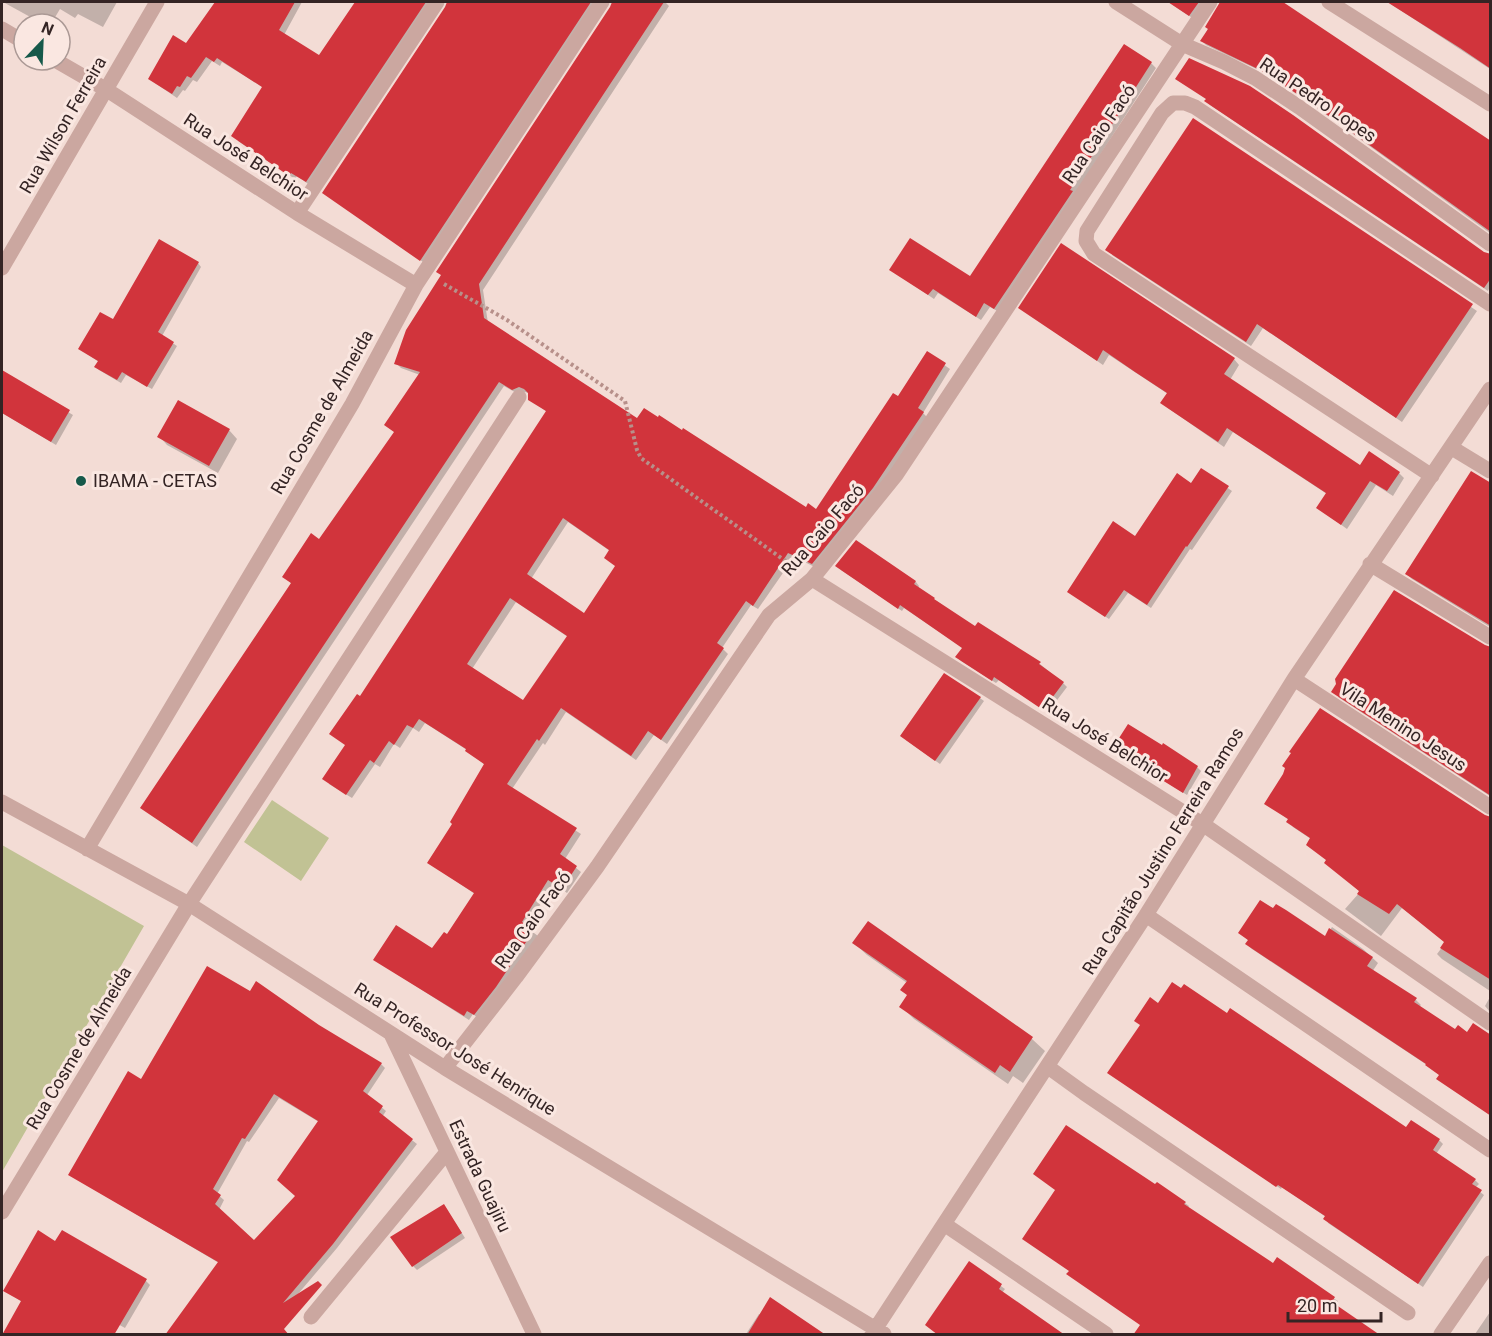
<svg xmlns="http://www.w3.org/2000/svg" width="1492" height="1336" font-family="Roboto,sans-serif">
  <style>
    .green { fill: #c1c294 }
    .shadow { fill: #0003; fill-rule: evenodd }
    .building { fill: #d1343c; fill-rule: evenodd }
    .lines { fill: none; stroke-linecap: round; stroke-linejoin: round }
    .path { stroke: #b7908a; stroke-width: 4; stroke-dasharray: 3 3; stroke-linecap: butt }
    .minor { stroke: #cba7a0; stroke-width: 15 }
    .poi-dot { fill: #16594a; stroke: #fae7e1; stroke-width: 2 }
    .labels { text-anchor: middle; stroke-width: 6; stroke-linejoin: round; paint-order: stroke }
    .street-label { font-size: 18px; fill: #342424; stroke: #fae7e1 }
    .poi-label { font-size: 18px; fill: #342424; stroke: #fae7e1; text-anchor: start }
  </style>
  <rect width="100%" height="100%" fill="#f3dcd5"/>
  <path class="green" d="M272,800L329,838L301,881L244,842Z
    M2,845L144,926L2,1172Z"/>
  <path class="shadow" d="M3,2H117L103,27L78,14L75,18L60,9L51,24H43Z
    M217,2H302L284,35L320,57L357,2H433L311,186L297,176L295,179L238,141L264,88L222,62L220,66L212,61L197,82L193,80L185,91L183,90L177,98L155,83L186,46Z
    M448,2H598L426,264L324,193L447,8Z
    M613,2H665L669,6L483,290L488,323L637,420L807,510L817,511L899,398L927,353L950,369L923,413L928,418L878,492L817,568L794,557L758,609L751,605L722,648L728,654L667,744L654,735L636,760L566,712L545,745L543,743L512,789L581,834L565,859L581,872L567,893L554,883L526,927L538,936L479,1019L473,1014L469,1020L375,960L433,950L447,936L475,894L428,862L454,824L485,765L467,750L425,723L419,732L413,728L400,748L394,744L380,767L375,764L352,798L329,784L347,746L360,698L547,412L530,399L529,393L525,392L518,394L504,386L197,847L142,808L292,584L284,577L320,541L395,433L420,375L401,368L396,363L612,8ZM568,522L610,551L616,566L585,615L531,579ZM516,602L568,637L523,702L472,669Z
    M1168,2H1207L1194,19Z
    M1221,2H1281L1490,142V233L1310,103L1265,73L1206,45L1202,41Z
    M1388,2H1490V69Z
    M1151,63L1156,68L999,312L990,307L981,320L938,293L934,299L891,270L970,278Z
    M1207,100L1490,257V287L1488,291L1210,105L1206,101Z
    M1194,120L1477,311L1402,422L1263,328L1251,346L1112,255Z
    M198,263L201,267L162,336L177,346L152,389L126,375L121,383L99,370L96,367L99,362L80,349L114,321Z
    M1020,308L1234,359L1239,365L1230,380L1360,467L1399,473L1404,478L1393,496L1376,485L1347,529L1318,508L1327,494L1233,432L1224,447L1168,408L1162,403L1168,394L1109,355L1103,365Z
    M2,372L73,415L56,445L2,413Z
    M229,430L237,439L218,473L167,445L159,436Z
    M1202,470L1232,491L1192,550L1190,549L1151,608L1128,593L1109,619L1073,595L1191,485Z
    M1489,482H1490V627L1412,579L1407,574Z
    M856,542L916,582L919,586L918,588L975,628L979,624L1040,664L1063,683L1067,687L1048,712L999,680L996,683L961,661L957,657L963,648L904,608L902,611L841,570Z
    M1490,648V796L1338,697Z
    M980,698L984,701L940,764L906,740Z
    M1118,752L1197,767L1201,771L1187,795Z
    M1284,775L1490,818V991L1442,959L1437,954L1446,942L1402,908L1381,936L1345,909L1360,892L1327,861L1311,839L1293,827L1289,820L1266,803Z
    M1332,927L1363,949L1378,963L1372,972L1416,1000L1421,1005L1419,1007L1455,1031L1468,1034H1490V1115L1427,1065L1252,949L1247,944L1249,941L1240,933L1325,938Z
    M854,943L1032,1039L1045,1051L1023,1083L1013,1076L1008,1084L914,1019L901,1006L908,996L907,983L867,955Z
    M250,993L318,1027L381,1064L385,1068L367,1095L386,1111L382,1117L417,1144L337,1248L276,1320L219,1263L70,1175L141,1081ZM279,1098L319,1122L297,1196L255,1242L219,1210L224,1200L217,1194L247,1141L249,1142Z
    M1490,997V1012L1485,1006Z
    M1109,1073L1407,1130L1439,1140L1443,1144L1436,1154L1475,1180L1479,1184L1475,1188L1484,1195L1423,1287L1328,1223L1326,1217L1282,1187L1281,1189Z
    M1156,1186L1185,1203L1189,1206L1188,1208L1273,1265L1338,1301L1335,1306L1141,1325L1070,1271L1024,1239Z
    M447,1210L465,1238L417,1270L413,1266Z
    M56,1243L146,1281L150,1285L125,1328L85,1306L22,1302L5,1290Z
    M969,1263L1005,1289L1002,1293L939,1334Z
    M1490,1312V1334H1475Z
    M759,1314L761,1315L823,1334H746Z"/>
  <path class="building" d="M215,2H295L279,30L319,55L355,2H426L306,182L291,173L289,176L231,136L262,87L217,58L214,62L206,57L191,78L187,76L180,87L177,86L172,94L148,79L173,35L186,43Z
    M447,2H591L420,261L322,193L445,7Z
    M612,2H664L479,284L484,318L637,418L644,408L658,417L659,415L682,430L683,428L806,507L808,503L816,509L893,393L898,396L927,351L946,363L918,408L924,412L873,488L812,564L788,553L753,606L746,601L717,643L724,648L661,740L648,731L631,756L561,708L539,741L537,739L507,784L577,828L560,854L577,866L562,889L548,880L522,922L534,930L496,987L474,1015L467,1011L464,1016L373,960L396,925L432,948L444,932L447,934L474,893L427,863L452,824L450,822L484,764L465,751L466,749L419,719L413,728L407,725L394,745L389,741L374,763L370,760L346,795L322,779L345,745L329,734L357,694L360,696L546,411L528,400V393L524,389L519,387L512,390L499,382L192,843L140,808L291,583L282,577L292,562L311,533L319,539L394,432L384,425L420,372L394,364L406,330L441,275L436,272L610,7ZM563,518L609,550L604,558L615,566L584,613L527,574ZM510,598L567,636L523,700L467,664Z
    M1168,2H1199L1189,16Z
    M1220,2H1283L1491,141V232L1305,99L1260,70L1200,41L1208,29L1205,27Z
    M1387,2H1491V69L1460,48Z
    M1124,44L1152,62L1070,190L1073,191L994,309L984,303L976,317L933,289L928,295L889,270L910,238L970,276Z
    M1189,58L1250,86L1293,115L1484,252L1491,254V278L1484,288L1204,101L1206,99L1175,79Z
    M1193,118L1473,304L1396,418L1257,324L1246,342L1105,250Z
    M159,239L199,262L158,332L174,342L147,387L122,372L117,380L94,367L98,361L78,349L100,312L113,319Z
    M1061,243L1235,358L1224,374L1360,465L1369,451L1400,472L1387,491L1370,481L1341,525L1316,508L1326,493L1227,428L1218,442L1160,403L1167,393L1135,372L1103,350L1097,361L1018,308Z
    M2,370L70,410L51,442L2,413Z
    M178,400L230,429L209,466L157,437Z
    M1201,468L1229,486L1187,547L1186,546L1147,605L1124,590L1105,617L1067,592L1113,521L1135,536L1177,473L1191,483Z
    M1471,471L1491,483V626L1405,574Z
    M856,540L916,581L914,584L935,598L934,599L975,626L978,622L1041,662L1039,664L1064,682L1043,710L994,677L992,681L955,657L962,648L900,605L898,609L835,566Z
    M1394,590L1485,645L1491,647V796L1331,692L1336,684L1335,679Z
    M944,673L981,697L935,761L900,736Z
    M1320,708L1485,815L1491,817V980L1440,948L1444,942L1397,904L1389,914L1357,894L1359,891L1324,863L1326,860L1306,845L1310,838L1286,822L1288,819L1264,804L1283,774L1285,768L1282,766L1291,753L1289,752Z
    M1128,724L1162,745L1163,743L1198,766L1183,793L1112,749Z
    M1260,900L1273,908L1276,904L1286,910L1325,936L1329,928L1373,957L1367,966L1417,998L1414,1002L1455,1029L1458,1025L1467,1032L1473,1023L1491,1035V1116L1436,1079L1439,1075L1425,1065L1426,1064L1245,944L1248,940L1238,933Z
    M868,921L1033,1037L1010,1072L1000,1065L995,1073L899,1007L907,995L900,990L907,981L852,943Z
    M207,966L250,991L256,981L319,1025L382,1063L363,1091L383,1106L379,1112L413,1139L333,1244L283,1303L318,1281L322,1285L284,1329L289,1335H165L218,1262L68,1175L128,1071L141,1079ZM274,1094L318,1121L277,1180L295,1196L254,1240L215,1204L221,1195L213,1189L242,1138L245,1139Z
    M1172,982L1181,988L1184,984L1227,1013L1230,1008L1406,1127L1411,1120L1440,1139L1433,1150L1476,1179L1472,1184L1482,1190L1418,1284L1323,1219L1325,1216L1278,1185L1276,1187L1107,1073L1140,1025L1134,1021L1150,997L1158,1003Z
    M1066,1125L1155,1184L1157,1182L1186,1202L1184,1204L1273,1263L1277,1257L1335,1297L1332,1302L1380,1335H1133L1140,1325L1066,1274L1069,1271L1022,1239L1055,1190L1033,1174Z
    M444,1204L462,1233L412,1267L390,1237Z
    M38,1230L55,1241L62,1230L147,1279L114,1335H2L21,1301L3,1291Z
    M969,1261L1002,1284L999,1289L1065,1335H938L925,1325Z
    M770,1297L826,1335H747Z"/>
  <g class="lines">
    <path class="path" d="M444,284L507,320L625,401L637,450L641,458L794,567"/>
    <path class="minor" d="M1116,2L1182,44L1224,62L1255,78L1299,107L1490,244
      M1329,2L1490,104
      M2,29L24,42
      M55,60L107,90L297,213L416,285
      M297,213L437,2
      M2,268L157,2
      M1452,448L1490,471
      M1432,476L1094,254L1086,241L1087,231L1162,113L1173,103H1185L1195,107L1490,304
      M1370,564L1490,637
      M812,579L1204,825L1490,1023
      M1294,679L1490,807
      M2,802L189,904L445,1068L884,1334
      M87,849L352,404L416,285L602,2
      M1146,915L1490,1150
      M391,1034L534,1334
      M1048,1067L1084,1093L1408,1313
      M445,1068L516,977L597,867L769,615L812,579L896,475L1210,2
      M2,1212L189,904L519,397
      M944,1224L1106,1334
      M311,1317L447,1152
      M872,1334L1146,915L1294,679L1490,389
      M1441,1334L1490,1263"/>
  </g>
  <circle class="poi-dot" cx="81" cy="481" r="6"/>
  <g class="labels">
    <g class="street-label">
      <text transform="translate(1318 100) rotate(34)" y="6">Rua Pedro Lopes</text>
      <text transform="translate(63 125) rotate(-60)" y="6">Rua Wilson Ferreira</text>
      <text transform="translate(1099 134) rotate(-56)" y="6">Rua Caio Facó</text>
      <text transform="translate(246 157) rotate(33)" y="6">Rua José Belchior</text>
      <text transform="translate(322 412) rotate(-60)" y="6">Rua Cosme de Almeida</text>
      <text transform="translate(823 530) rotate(-49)" y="6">Rua Caio Facó</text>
      <text transform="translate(1403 727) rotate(33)" y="6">Vila Menino Jesus</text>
      <text transform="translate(1105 740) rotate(32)" y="6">Rua José Belchior</text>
      <text transform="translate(1163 851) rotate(-58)" y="6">Rua Capitão Justino Ferreira Ramos</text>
      <text transform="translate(533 920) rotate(-54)" y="6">Rua Caio Facó</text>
      <text transform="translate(79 1048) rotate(-59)" y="6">Rua Cosme de Almeida</text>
      <text transform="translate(455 1049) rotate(32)" y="6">Rua Professor José Henrique</text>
      <text transform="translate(480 1176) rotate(65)" y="6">Estrada Guajiru</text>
    </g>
    <g class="poi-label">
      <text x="93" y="487">IBAMA - CETAS</text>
    </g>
  </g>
  <rect width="1492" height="1336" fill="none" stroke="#342424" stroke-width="6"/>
  <g transform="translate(42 42) rotate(23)"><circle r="28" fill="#fae7e1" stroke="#ab9995" stroke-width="1.5"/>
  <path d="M0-4.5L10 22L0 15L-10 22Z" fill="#16594a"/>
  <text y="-9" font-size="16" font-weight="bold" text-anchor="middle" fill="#342424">N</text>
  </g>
  <path d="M1288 1312v9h93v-9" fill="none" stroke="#342424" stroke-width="3"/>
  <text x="1297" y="1312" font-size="18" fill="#342424" stroke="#fae7e1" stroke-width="4.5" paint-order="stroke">20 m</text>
</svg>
